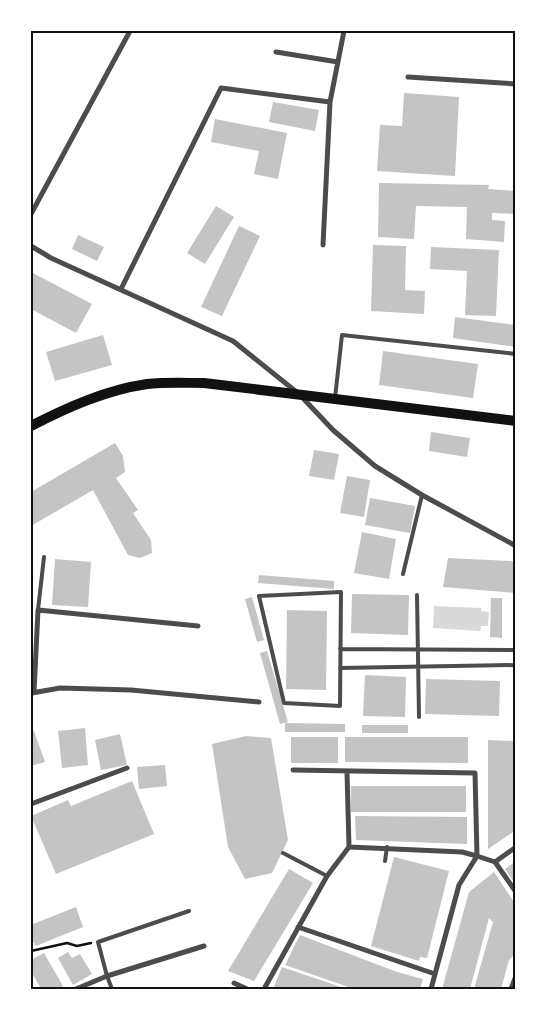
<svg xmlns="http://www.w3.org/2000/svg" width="547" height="1020" font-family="Overpass,sans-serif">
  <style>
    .water { fill: #d9d9d9 }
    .building { fill: #c4c4c4 }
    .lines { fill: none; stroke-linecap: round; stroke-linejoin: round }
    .path { stroke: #111; stroke-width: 2.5 }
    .service { stroke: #4c4c4c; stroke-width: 4 }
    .minor { stroke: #4c4c4c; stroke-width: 5 }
    .secondary { stroke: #111; stroke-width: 10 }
    .neatline { fill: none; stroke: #111; stroke-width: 2 }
  </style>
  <rect width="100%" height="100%" fill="#fff"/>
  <path class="water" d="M434,606L481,608V611L489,612L488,626H481L480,631L433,628Z"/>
  <path class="building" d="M404,93L459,97L455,176L377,171L380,125L402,126Z
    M273,102L319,110L315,131L269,122Z
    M215,119L287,133L278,179L254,174L259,151L211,142Z
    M379,183L489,185L488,189L516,191V214L492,213V220L505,221L504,242L466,239L467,207L416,206L414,239L378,237Z
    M216,206L234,217L205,264L187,253Z
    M239,226L260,236L222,316L201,307Z
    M78,235L104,247L97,261L72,249Z
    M373,245L406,246L405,290L425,291L424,314L371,311Z
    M431,247L499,250L496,316L465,315L467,271L430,269Z
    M31,272L92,304L76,333L31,309Z
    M455,317L516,325V347L453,338Z
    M103,335L112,365L55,381L46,352Z
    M383,351L478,364L473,398L379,385Z
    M431,432L470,438L467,457L429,451Z
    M115,443L123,456L125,472L116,478L138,510L133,513L151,540L152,553L140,558L128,555L93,490L31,526V492Z
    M314,450L339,454L334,480L309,476Z
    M347,476L370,480L364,517L340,513Z
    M370,498L415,506L410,533L365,525Z
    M362,532L396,539L389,579L354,573Z
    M448,558L511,561L516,563V593L443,587Z
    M55,559L91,562L88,607L52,605Z
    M259,575L334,581V589L258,583Z
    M352,594L409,595L408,635L351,633Z
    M252,597L264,640L257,642L245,599Z
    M491,598H502V638L490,637Z
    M287,610L327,611L326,690L286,689Z
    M514,621H516V640H513Z
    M267,651L288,722L280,724L260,653Z
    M365,675L406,677L405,717L363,716Z
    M426,679L500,681L499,716L425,714Z
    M285,723L345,724V732H285Z
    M362,725H408V733H362Z
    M85,728L88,765L62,768L58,731Z
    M34,731L45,762L31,766V732Z
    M120,734L127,765L101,770L95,740Z
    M246,736L271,738L288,840L272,873L245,879L228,847L212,744Z
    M291,737H338V763H291Z
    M345,737H468V763L345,762Z
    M488,740L513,741V832L488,849Z
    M165,765L167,786L139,789L137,767Z
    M132,781L154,834L56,874L31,816L68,800L71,806Z
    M351,786H466V812H351Z
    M355,816L467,817V844L356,840Z
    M394,857L449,871L427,958L420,957L419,961L371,946Z
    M516,861V885L505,869Z
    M289,869L313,883L254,981L228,971Z
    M494,872L516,905V953L509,960L501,989H474L493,922L489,918L470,989H442L469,892Z
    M76,907L83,927L36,946L31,938V922L33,924Z
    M300,935L397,972L423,979L420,989H354L285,965Z
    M68,952L72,958L80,954L92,974L73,985L58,958Z
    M44,953L63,986L57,989H41L31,971V960Z
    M282,967L344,988V989H273Z"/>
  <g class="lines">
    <path class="path" d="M31,951L67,943L77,946L91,943"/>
    <path class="service" d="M335,398L342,335L516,354
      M403,574L422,495
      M341,592L340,706L284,703L259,596Z
      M417,595L419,717
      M38,610L44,557
      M340,649L516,650
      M340,668L516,665
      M283,853L327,876
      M385,861L387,847
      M112,989L107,976L98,942L189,911"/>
    <path class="minor" d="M276,52L338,62
      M408,77L516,84
      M330,102L344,31
      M31,214L130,31
      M31,246L51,258L233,341L299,394L333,430L375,466L422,495L516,546
      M121,289L221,88L330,102L323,245
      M34,692L38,610L198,626
      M32,693L60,688L131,690L259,702
      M293,770L475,773L477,856L462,852L349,847
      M31,804L127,768
      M495,862L516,892
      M298,927L435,974
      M234,983L247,989
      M76,989L107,976L204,946
      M264,989L327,876L349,847L347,772
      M431,989L459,885L477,856L495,862L516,847
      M511,989L516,976"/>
    <path class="secondary" d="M31,426C68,407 106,390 147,384C166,382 185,383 204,383L516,421"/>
  </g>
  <rect width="547" height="1020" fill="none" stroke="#ffffff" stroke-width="65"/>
  <rect x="32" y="32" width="482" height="956" class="neatline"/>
</svg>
